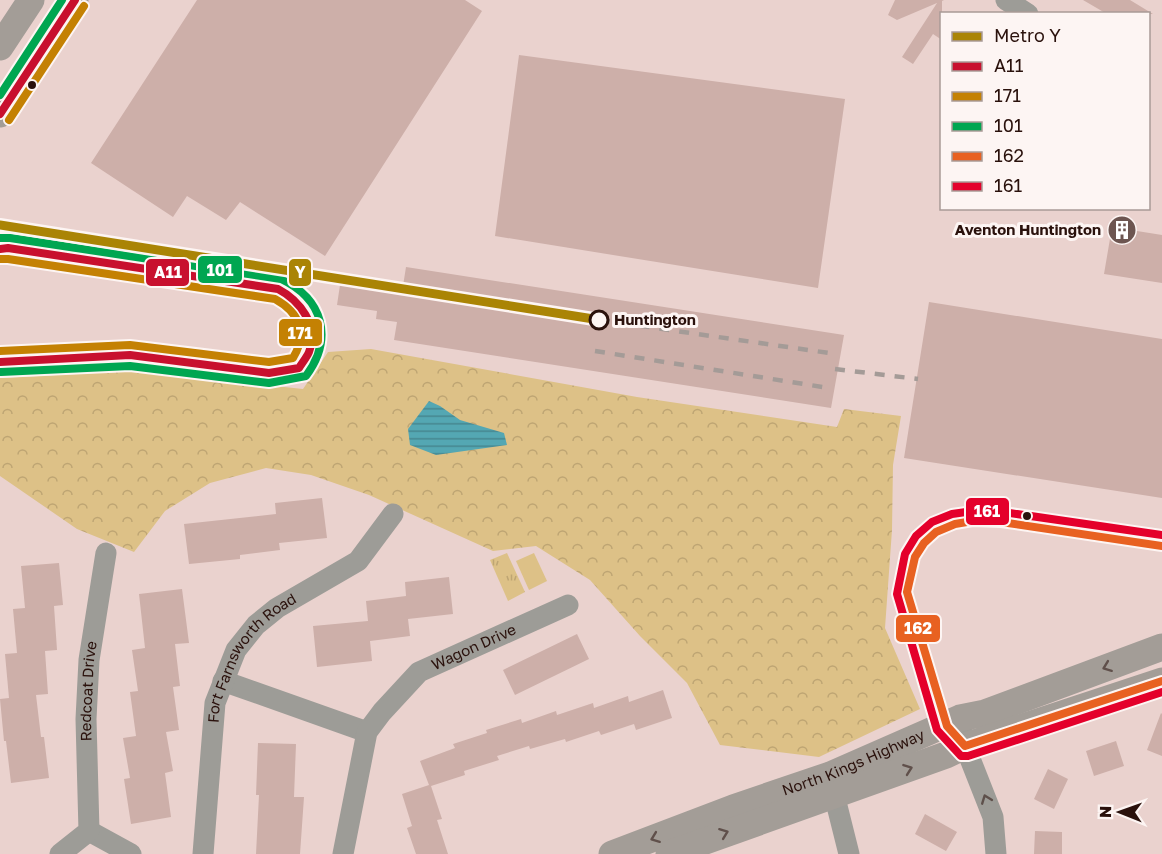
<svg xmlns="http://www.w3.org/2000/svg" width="1162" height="854" font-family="'Golos Text',sans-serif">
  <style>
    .grass { fill: url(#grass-tufts) }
    .forest { fill: url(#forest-crowns) }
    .pitch { fill: #ddc187 }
    .water { fill: url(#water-rules) }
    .building { fill: #cdafa9 }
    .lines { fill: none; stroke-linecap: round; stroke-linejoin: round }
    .minor { stroke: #9d9c97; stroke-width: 21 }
    .major { stroke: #a39d97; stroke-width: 27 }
    .rail { stroke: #a49b97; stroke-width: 4.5; stroke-dasharray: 10 10; stroke-linecap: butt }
    .bus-1-casing { stroke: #fdf5f3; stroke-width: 12 }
    .bus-2-casing { stroke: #fdf5f3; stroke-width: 12 }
    .bus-3-casing { stroke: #fdf5f3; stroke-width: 12 }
    .bus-4-casing { stroke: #fdf5f3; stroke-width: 12 }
    .bus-5-casing { stroke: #fdf5f3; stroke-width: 12 }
    .bus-1 { stroke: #c8102e; stroke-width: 8 }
    .bus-2 { stroke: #c48103; stroke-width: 8 }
    .bus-3 { stroke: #00a651; stroke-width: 8 }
    .bus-4 { stroke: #e86121; stroke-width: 8 }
    .bus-5 { stroke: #e4002b; stroke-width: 8 }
    .metro-1-casing { stroke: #fdf5f3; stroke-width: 14 }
    .metro-1 { stroke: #aa8405; stroke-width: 9 }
    .oneway { stroke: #60504b }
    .oneway2 { stroke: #5e504b }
    .bus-dot { fill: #2a110c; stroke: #fdf5f3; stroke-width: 2 }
    .stop-dot { fill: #fdf5f3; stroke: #2a110c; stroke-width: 3 }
    .labels { text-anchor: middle; stroke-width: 6; stroke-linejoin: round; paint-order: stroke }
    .poi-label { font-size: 15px; font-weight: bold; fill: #2a110c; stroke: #fdf5f3; text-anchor: end }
    .stop-label { font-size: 15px; font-weight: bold; fill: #2a110c; stroke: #fdf5f3; text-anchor: start }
    .street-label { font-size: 15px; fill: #2a110c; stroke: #fdf5f3 }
    .line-badge { stroke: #fdf5f3; stroke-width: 2 }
    .badge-label { font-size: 16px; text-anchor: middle; font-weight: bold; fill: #fff }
  </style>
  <defs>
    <pattern id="grass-tufts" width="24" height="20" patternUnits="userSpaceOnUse" patternTransform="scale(1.5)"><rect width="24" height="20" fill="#ddc187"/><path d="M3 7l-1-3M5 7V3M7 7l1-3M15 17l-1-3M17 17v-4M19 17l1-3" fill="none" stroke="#bea573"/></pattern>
    <pattern id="forest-crowns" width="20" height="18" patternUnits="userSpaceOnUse" patternTransform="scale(1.5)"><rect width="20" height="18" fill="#ddc187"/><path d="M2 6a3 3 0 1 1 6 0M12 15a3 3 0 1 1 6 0" fill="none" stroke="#bea573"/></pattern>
    <pattern id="water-rules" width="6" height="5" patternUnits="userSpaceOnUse" patternTransform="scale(1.5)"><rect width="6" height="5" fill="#54a7b3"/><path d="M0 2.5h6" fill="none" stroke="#468790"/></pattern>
  </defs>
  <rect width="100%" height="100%" fill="#ead2ce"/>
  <path class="grass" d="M507,553L525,592L508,601L490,560Z"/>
  <path class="forest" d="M371,349L637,397L837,427L844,409L901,416L893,465L892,530L885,628L920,709L819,757L720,745L687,683L640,636L590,580L536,546L493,551L369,495L311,475L266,468L210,483L165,511L134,552L77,529L0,476V378L134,371L303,389L328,352Z"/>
  <path class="pitch" d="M534,553L547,581L529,590L516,561Z"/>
  <path class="water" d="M429,401L440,406L460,420L504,433L507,445L436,455L410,445L408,429Z"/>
  <path class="building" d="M197,0H465L482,11L325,256L240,202L226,220L187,196L173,217L91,163Z
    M895,0H944L942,1V40L933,34L913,64L902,57L937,3L897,20L888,15Z
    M1083,0H1130L1153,14H1107Z
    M519,55L845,99L818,288L495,236Z
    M1112,227L1162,235V283L1104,274Z
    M406,267L844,335L831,408L394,340L397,322L376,319L377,311L337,305L340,285L381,291L382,283L403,286Z
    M929,302L1162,339V498L904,458Z
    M322,498L327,538L279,543L280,550L240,555V559L189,564L184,524L276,514L275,503Z
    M59,563L63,605L54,606L57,650L45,651L48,694L36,695L41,737H44L49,778L11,783L6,741H4L0,699L9,698L5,654L17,653L13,609L25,608L21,566Z
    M449,577L453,614L408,619L410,636L370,641L372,661L317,667L313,626L368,621L366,601L406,596L405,582Z
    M182,589L189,643L175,644L180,686L173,687L179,730L166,732L173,771L165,773L171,817L131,824L124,779L130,778L123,738L136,736L130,692L138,691L132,650L145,648L139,594Z
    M577,634L589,659L515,695L503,670Z
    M663,690L672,718L636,730L634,724L601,735L599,731L566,742L565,739L530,749L529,746L497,756L499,760L464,771L465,775L431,786L442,819L437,820L448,854H416L407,828L412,826L402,794L429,785L420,761L455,748L453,744L487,733L486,730L521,719L522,723L556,711L557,715L593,703L594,708L628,696L629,702Z
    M1161,713L1162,714V756L1147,750Z
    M1116,741L1124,766L1094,776L1086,751Z
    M258,743L296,744L294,797H304L300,854H256L259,795H256Z
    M1048,769L1068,779L1054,809L1034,799Z
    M925,814L957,832L946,851L915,834Z
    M1035,831L1062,832V854H1034Z"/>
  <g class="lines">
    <g class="minor">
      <path d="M1006,0L1028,14"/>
      <path d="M223,681L367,732"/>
      <path d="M962,731L965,746L993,817L996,854"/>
      <path d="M831,782L849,854"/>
      <path d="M89,831L131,854"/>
      <path id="s1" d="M60,854L89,831L86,719L89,660L106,553"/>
      <path id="s2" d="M203,854L215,703L236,650L256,625L277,608L358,561L393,514"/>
      <path id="s3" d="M343,854L367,732L382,712L419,672L568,605"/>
    </g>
    <g class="major">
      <path d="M0,47L31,0"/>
      <path d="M0,114L75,0"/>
      <path id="s4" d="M612,854L733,808L830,775L960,718L985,713L1162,647"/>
      <path d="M669,854L946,755L965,746L1162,681"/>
    </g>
    <path class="rail" d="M600,320L836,354
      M595,351L829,388
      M835,369L918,379"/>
    <g class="bus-1-casing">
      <path id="bus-1" d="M0,114L75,0
        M0,249L8,248L278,289C299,300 320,326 309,352C307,357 302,363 299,368L269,373L130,355L0,362"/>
    </g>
    <g class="bus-2-casing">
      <path id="bus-2" d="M9,120L84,6
        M0,351L130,345L269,362L293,358C308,333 300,313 275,299L8,259H1"/>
    </g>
    <g class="bus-3-casing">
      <path id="bus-3" d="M0,95L62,0
        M0,238H10L281,279C323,299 334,338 306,376L269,383L130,366L1,372"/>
    </g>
    <g class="bus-4-casing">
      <path id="bus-4" d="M1162,546L1001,522L973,521L955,524L936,532L924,543L915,557L907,592L947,726L965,746L1162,681"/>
    </g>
    <g class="bus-5-casing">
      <path id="bus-5" d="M1162,535L1003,512L973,511L952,514L932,522L916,536L905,554L897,594L937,730L961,756H968L1162,692"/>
    </g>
    <use href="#bus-1" class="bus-1"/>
    <use href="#bus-2" class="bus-2"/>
    <use href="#bus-3" class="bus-3"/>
    <use href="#bus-4" class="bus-4"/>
    <use href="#bus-5" class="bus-5"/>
    <g class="metro-1-casing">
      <path id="metro-1" d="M0,225L600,320"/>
    </g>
    <use href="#metro-1" class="metro-1"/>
  </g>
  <defs><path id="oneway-chevron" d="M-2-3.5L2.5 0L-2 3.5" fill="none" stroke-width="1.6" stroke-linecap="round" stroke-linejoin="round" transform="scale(1.5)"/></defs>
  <g class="oneway">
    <use href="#oneway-chevron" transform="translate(1107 667) rotate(159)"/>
    <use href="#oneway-chevron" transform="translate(908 769) rotate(-20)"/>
    <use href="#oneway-chevron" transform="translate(724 833) rotate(-21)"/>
    <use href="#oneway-chevron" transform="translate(655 838) rotate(159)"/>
  </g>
  <use class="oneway2" href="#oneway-chevron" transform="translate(986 799) rotate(-111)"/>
  <defs>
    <g id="building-disc" transform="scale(1.5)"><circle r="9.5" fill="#6d5550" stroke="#fdf5f3"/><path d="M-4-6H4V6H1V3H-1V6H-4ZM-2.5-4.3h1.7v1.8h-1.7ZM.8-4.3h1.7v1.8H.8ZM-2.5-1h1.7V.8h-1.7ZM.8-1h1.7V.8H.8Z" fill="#fff"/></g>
  </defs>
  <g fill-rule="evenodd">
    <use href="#building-disc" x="1122" y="230"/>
  </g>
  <g class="bus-dot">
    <circle cx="32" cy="85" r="5"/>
    <circle cx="1027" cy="516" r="5"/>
  </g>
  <circle class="stop-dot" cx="599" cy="320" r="9"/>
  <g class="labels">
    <g class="poi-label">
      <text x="1101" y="235">Aventon Huntington</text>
    </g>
    <g class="stop-label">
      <text x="614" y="325">Huntington</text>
    </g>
    <g class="street-label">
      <text dy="5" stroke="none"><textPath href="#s3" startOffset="264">Wagon Drive</textPath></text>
      <text dy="5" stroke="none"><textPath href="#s2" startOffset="210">Fort Farnsworth Road</textPath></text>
      <text dy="5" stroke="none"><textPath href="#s1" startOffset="177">Redcoat Drive</textPath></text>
      <text dy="5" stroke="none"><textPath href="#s4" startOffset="258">North Kings Highway</textPath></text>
    </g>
  </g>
  <g class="line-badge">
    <rect x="197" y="255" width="46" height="29" rx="6" fill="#00a651"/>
    <rect x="145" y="258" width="45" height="29" rx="6" fill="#c8102e"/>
    <rect x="288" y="258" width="24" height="29" rx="6" fill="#aa8405"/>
    <rect x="278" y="318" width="45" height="29" rx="6" fill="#c48103"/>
    <rect x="965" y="497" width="45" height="29" rx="6" fill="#e4002b"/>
    <rect x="895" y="614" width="46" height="29" rx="6" fill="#e86121"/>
  </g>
  <g class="badge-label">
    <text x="220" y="276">101</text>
    <text x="168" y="278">A11</text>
    <text x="300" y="278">Y</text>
    <text x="300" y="339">171</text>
    <text x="987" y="517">161</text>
    <text x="918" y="634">162</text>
  </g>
  <rect x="940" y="12" width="210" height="198" fill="#fdf5f3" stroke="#a99a97" stroke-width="1.5"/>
  <rect x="952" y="32" width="30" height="9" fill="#aa8405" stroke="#a99a97" stroke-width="1.5"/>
  <text x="994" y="42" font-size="18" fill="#2a110c">Metro Y</text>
  <rect x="952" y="62" width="30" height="9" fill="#c8102e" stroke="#a99a97" stroke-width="1.5"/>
  <text x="994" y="72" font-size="18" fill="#2a110c">A11</text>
  <rect x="952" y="92" width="30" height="9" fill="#c48103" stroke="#a99a97" stroke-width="1.5"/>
  <text x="994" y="102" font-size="18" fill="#2a110c">171</text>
  <rect x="952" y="122" width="30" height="9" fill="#00a651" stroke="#a99a97" stroke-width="1.5"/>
  <text x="994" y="132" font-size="18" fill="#2a110c">101</text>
  <rect x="952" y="152" width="30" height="9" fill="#e86121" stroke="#a99a97" stroke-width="1.5"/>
  <text x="994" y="162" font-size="18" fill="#2a110c">162</text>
  <rect x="952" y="182" width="30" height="9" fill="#e4002b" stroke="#a99a97" stroke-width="1.5"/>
  <text x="994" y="192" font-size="18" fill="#2a110c">161</text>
  <g transform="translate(1120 812) rotate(271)" stroke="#fdf5f3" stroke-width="4.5" paint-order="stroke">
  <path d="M0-4.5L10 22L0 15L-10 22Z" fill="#2a110c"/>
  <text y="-9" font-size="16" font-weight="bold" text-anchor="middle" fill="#2a110c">N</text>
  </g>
</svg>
